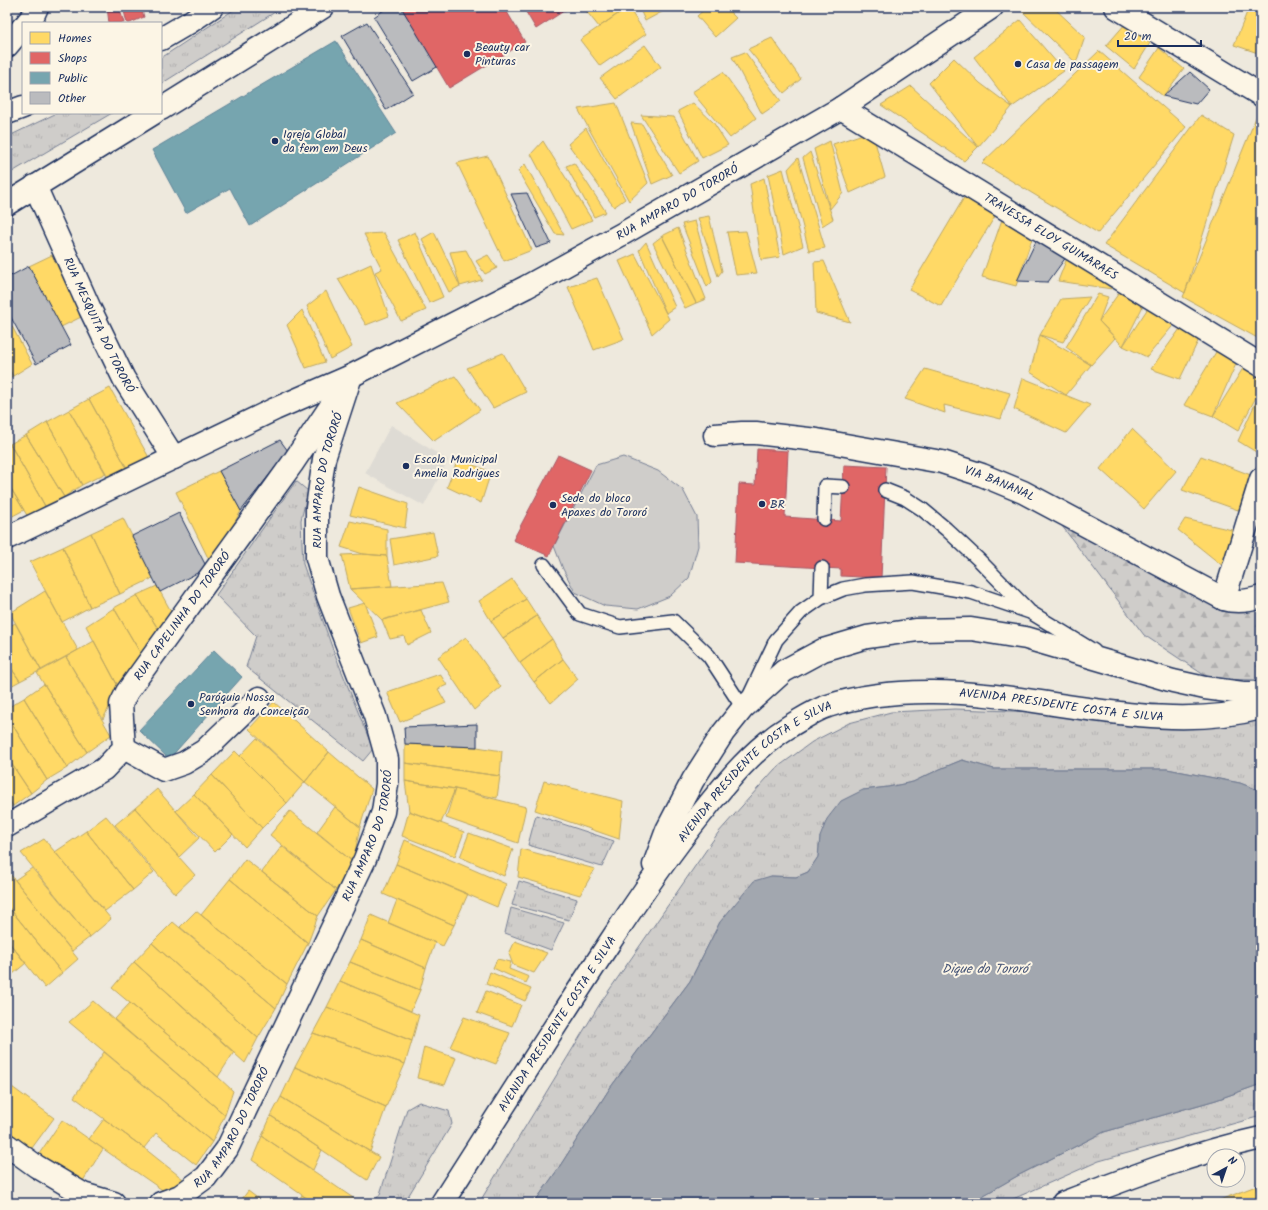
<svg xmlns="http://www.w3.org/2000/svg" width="1268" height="1210" font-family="Kalam,sans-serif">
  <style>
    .built { fill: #dedbd4 }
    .grass { fill: url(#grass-tufts); stroke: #757e94 }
    .forest { fill: url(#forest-firs); stroke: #757e94 }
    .pitch { fill: #cfcdca; stroke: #757e94 }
    .water { fill: #a2a7af; stroke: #6c778f }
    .homes { fill: #ffd966; stroke: #bba664 }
    .shops { fill: #e06666; stroke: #a55664 }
    .public { fill: #76a5af; stroke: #5b8297 }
    .building { fill: #babbbe; stroke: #1b2f5e }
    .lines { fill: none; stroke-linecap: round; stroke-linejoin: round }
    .lane-casing { stroke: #1b2f5e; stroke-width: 16 }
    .street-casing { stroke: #1b2f5e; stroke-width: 25 }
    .secondary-casing { stroke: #1b2f5e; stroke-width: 25 }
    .primary-casing { stroke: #1b2f5e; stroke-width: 25 }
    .lane { stroke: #fcf5e5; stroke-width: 13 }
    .street { stroke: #fcf5e5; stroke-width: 22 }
    .secondary { stroke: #fcf5e5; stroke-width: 22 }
    .primary { stroke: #fcf5e5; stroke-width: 22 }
    .poi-dot { fill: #1b2f5e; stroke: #fcf5e5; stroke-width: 1.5 }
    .labels { text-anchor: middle; stroke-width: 4; stroke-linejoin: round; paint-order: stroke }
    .poi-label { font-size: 12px; fill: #1b2f5e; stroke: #fcf5e5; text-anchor: start }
    .street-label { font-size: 12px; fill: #1b2f5e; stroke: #fcf5e5 }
    .water-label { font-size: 13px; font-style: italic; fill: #445376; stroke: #fcf5e5 }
  </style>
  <defs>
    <pattern id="grass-tufts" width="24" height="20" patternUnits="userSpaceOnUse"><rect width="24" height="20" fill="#cfcdca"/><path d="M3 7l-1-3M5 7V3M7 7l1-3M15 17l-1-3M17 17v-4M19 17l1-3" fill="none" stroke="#b1b0b0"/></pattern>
    <pattern id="forest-firs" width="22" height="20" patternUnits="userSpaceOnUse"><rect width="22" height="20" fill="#cfcdca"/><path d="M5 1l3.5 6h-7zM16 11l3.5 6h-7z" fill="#b1b0b0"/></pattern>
  </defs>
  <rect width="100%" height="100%" fill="#eee9dd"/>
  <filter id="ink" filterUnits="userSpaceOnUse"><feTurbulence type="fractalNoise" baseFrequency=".025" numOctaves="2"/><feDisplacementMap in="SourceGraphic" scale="8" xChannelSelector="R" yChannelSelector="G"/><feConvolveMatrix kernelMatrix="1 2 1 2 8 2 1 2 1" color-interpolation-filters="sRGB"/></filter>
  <g filter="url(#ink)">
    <path class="built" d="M391,425L448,460L424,506L365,473Z"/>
    <path class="grass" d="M238,7H283L161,84V58Z
      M57,113H112L7,175V137Z
      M296,481L308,491L301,520L303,564L332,647L373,749L363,761L246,667L256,636L216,595Z
      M955,709L1261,720V791L1240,783L1167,769H994L962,760L940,769L913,782L888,787L863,790L820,837L818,857L808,872L796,877L771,876L720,922L690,981L610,1088L556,1172L534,1203H479L601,1002L718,833L775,769L812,742L849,723L891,712Z
      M536,815L614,841L602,867L528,845Z
      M519,881L577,899L569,920L512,905Z
      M511,908L564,923L551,950L505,933Z
      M1261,1084V1116L1099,1161L1004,1203H970L1019,1175L1104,1132L1216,1100Z
      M419,1102L449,1111L452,1124L404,1203H373L380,1194L407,1109Z"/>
    <path class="forest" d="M1059,522L1261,606V680L1210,679L1144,635Z"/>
    <path class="pitch" d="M623,457L658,471L683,490L697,517L698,546L689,578L670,596L638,609L605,606L575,592L563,569L554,546L596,465Z"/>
    <path class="water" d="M962,760L994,769H1167L1240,783L1261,791V1084L1216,1100L1104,1132L1019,1175L970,1203H534L556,1172L610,1088L690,981L720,922L754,881L771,876L796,877L808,872L818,857L820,837L827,819L841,801L863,790L888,787L913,782L940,769Z"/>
    <path class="homes" d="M583,7H628L599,27Z
      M628,7L646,34L600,66L580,40Z
      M639,7H671L645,21Z
      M707,7H725L736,18L715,37L697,16Z
      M1024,7H1053L1085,37L1076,63L1022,11Z
      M1249,7H1261V54L1234,45Z
      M1020,20L1064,71L1012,107L974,57Z
      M1126,23L1150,43L1134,69L1106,46Z
      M772,38L801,79L784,93L748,49Z
      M645,45L661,67L617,99L600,78Z
      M1159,48L1184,69L1163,96L1139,77Z
      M1099,51L1186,127L1098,233L982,163Z
      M745,52L781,101L762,114L732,57Z
      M954,58L980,83L1012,107L978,147L929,83Z
      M723,72L756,118L730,138L692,92Z
      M911,86L978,147L964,161L881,105Z
      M616,103L648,183L629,201L578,109Z
      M693,103L713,122L728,145L702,158L678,111Z
      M1259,110L1261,111V340L1183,297Z
      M641,115L674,117L698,161L679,173Z
      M1201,115L1234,135L1185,293L1104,245Z
      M631,123L642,124L672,175L652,184Z
      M586,128L625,199L614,207L568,144Z
      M872,131L885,177L850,193L833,144Z
      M543,141L592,220L571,229L531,154Z
      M830,141L843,193L830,209L814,149Z
      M810,152L833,219L822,226L803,158Z
      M488,156L532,250L504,261L457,163Z
      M798,158L825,248L809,251L788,169Z
      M574,163L606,212L594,217L566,166Z
      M525,164L564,235L555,234L518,171Z
      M783,169L803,246L784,254L768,175Z
      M764,178L780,257L761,260L750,184Z
      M968,191L1000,208L941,306L909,290Z
      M1005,211L1035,230L1016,286L982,277Z
      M709,216L722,271L718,276L698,218Z
      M695,221L712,282L707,287L682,224Z
      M678,228L706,299L696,303L662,236Z
      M746,231L757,273L736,275L727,232Z
      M415,232L443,297L429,303L398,240Z
      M434,232L460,286L449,292L422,239Z
      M384,233L426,310L401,321L375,272L382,269L364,234Z
      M662,236L696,303L685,308L653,243Z
      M646,242L675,307L666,313L639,250Z
      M466,250L482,280L460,286L450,252Z
      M1069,253L1112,289L1058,281Z
      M635,254L669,319L652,334L619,261Z
      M52,255L83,316L61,327L29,266Z
      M488,255L497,268L485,274L476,261Z
      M824,261L850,322L816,313L814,262Z
      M371,264L389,316L366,325L338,279Z
      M597,278L624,339L594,350L568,287Z
      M1121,290L1146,300L1123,346L1099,321Z
      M326,291L352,347L330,359L307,306Z
      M1098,294L1108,297L1099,321L1115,338L1091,365L1066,347Z
      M1090,297L1063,342L1040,335L1061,299Z
      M1152,302L1176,322L1147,357L1123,346Z
      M302,310L325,362L306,368L287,325Z
      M7,317L32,364L13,376L7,366Z
      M1185,322L1201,335L1180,379L1151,369Z
      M1040,335L1091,365L1066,395L1030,372Z
      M1222,342L1240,355L1213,416L1184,405Z
      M503,353L526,392L493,408L467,368Z
      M1247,362L1261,368V388L1238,431L1213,416Z
      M7,366L13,376L7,379Z
      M925,369L1010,393L1001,419L944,405L945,413L905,399Z
      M455,376L480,410L434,441L397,403Z
      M1023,378L1090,405L1066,433L1014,409Z
      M110,388L151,461L129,472L89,399Z
      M1261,391V455L1238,441Z
      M89,399L129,472L111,483L69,410Z
      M69,410L106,473L82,485L47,422Z
      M47,422L82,485L64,497L26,435Z
      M1132,429L1176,471L1144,509L1100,469Z
      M26,435L64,497L45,506L10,444Z
      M10,444L45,506L28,517L7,482V445Z
      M1201,456L1256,477L1238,510L1182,490Z
      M458,459L491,472L481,503L447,487Z
      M219,471L241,511L211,564L176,492Z
      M7,482L24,510L7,519Z
      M359,487L408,504L405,528L350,515Z
      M123,518L153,578L120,594L91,533Z
      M1185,519L1232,530L1229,571L1178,530Z
      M350,521L387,529V556L363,554L341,547Z
      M433,532L438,556L394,565L390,539Z
      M91,533L120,594L90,607L63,547Z
      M63,547L90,607L62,622L30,562Z
      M363,554L387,556L392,586L350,589L342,555Z
      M512,579L526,599L491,621L479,601Z
      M442,583L449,602L382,620L350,589Z
      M157,586L173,615L160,632L137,595Z
      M45,591L78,650L41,670L10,613Z
      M137,595L160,632L141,654L114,608Z
      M526,599L537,616L503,638L491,621Z
      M365,603L378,637L361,643L348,608Z
      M114,608L141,654L119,688L86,626Z
      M421,610L431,633L407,645L404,636L390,639L382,620Z
      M537,616L552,639L520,663L503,638Z
      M15,623L41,670L20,681L7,662V628Z
      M466,637L501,687L474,710L438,657Z
      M552,639L563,659L534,682L520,663Z
      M94,641L119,688L103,719L66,657Z
      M66,657L111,735L87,752L37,673Z
      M563,659L578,679L551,703L534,682Z
      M7,662L20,681L7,688Z
      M440,674L447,685L438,689L446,703L400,722L387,692Z
      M44,684L87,752L67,768L24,698Z
      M24,698L67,768L47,780L7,716V708Z
      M274,702L329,752L305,782L249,729Z
      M7,716L47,780L31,793L7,757Z
      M257,738L305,782L287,803L240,756Z
      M405,744L477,747L502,751L500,776L405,763Z
      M235,751L287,803L262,828L212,775Z
      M329,752L372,789L360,827L305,782Z
      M7,757L31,793L13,806L7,797Z
      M405,763L500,776L497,798L455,789L405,781Z
      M212,775L262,828L245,847L194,794Z
      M405,781L455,789L441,823L409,811Z
      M544,781L623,801L619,839L535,810Z
      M157,789L199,838L179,857L135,808Z
      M455,789L526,807L518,843L446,818Z
      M194,794L233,834L215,852L176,811Z
      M7,797L13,806L7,809Z
      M335,807L360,827L353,862L317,832Z
      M135,808L195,875L175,894L115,825Z
      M290,811L353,862L336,890L270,835Z
      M409,811L464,832L455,856L402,836Z
      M106,816L154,872L133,890L86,831Z
      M86,831L133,890L105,911L55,852Z
      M469,833L513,849L504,876L460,857Z
      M44,839L111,919L90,937L21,853Z
      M405,840L506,884L497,907L396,864Z
      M282,846L336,890L318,916L262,872Z
      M521,849L595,869L580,895L518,877Z
      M245,859L318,916L308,943L230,879Z
      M396,864L468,894L454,925L383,894Z
      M32,868L90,937L72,951L15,880Z
      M7,870L78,959L62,973L7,905Z
      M230,879L308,943L287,984L201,915Z
      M397,900L454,925L443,946L388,923Z
      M7,905L62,973L45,988L7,940Z
      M196,911L287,984L276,1008L180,927Z
      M371,915L435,943L426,968L361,940Z
      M173,922L276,1008L258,1038L152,943Z
      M7,940L26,963L7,979Z
      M361,940L426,968L420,990L350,962Z
      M515,941L547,953L534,973L513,965L509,954Z
      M152,943L258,1038L245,1063L134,962Z
      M497,959L511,962L509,969L529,977L526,983L493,968Z
      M134,962L234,1052L218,1077L112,988Z
      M350,962L420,990L411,1011L340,981Z
      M490,972L531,989L525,1001L486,984Z
      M340,981L419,1015L412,1041L327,1007Z
      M486,991L521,1005L512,1026L477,1013Z
      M93,1001L225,1115L212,1142L69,1022Z
      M130,1003L218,1077L233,1091L225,1115L114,1020Z
      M327,1007L412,1041L405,1064L313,1033Z
      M464,1017L510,1033L496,1064L450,1047Z
      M313,1033L405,1064L386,1107L295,1067Z
      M424,1047L456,1058L445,1085L417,1078Z
      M104,1052L212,1142L196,1165L156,1133L144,1148L74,1097Z
      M295,1067L386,1107L370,1152L281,1097Z
      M12,1087L54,1118L29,1152L7,1136V1093Z
      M281,1097L379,1157L367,1180L271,1116Z
      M271,1116L322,1150L313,1170L262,1136Z
      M104,1119L144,1148L183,1179L168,1194L89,1139Z
      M62,1120L103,1149L81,1184L37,1157Z
      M262,1136L359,1202L358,1203H314L302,1195L252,1160Z
      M1256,1186L1260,1203H1212Z
      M248,1191L264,1203H239Z
      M7,1193L14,1199L11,1203H7Z
      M302,1195L314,1203H297Z
      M14,1199L19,1203H11Z
      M1201,1199L1203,1203H1192Z"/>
    <path class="shops" d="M107,7H119L124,23H109Z
      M123,7H141L144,17L130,23H127Z
      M401,7H504L525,42L449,88Z
      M523,7H570L536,29Z
      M757,449L788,451L785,517L841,521L844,465L886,467L881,578L841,576V569L735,563L739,484L755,485Z
      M558,455L591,470L549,556L513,540Z"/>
    <path class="public" d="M336,41L396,133L250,226L230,188L186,213L152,150Z
      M214,650L242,677L169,759L139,730Z"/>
    <path class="building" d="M388,7H401L437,67L413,81L374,17Z
      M367,22L413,93L386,110L342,36Z
      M1190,72L1209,89L1196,104L1163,96Z
      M527,193L551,243L536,248L511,194Z
      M1040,233L1069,253L1048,282L1017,281Z
      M29,266L71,345L36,364L7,310V278Z
      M280,440L288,451L241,511L219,471Z
      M179,513L207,568L160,592L132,536Z
      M477,724V747L405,744L404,727Z
      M1261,1184V1203H1260L1256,1186Z"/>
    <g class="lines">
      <g class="lane-casing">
        <path id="lane" d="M885,490L905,498L922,509L946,529L979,560L1029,611
          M824,519L825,486L843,487
          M544,565L580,614L620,627L673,621L709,656L743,708
          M821,598L822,568
          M749,697L776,640L801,612L821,598L843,589L865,585L913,582L971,592L1030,612L1094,651"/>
      </g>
      <g class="street-casing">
        <g id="street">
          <path d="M1116,7L1261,95"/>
          <path d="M27,23L33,16L37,7"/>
          <path d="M7,46L23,27"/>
          <path id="s1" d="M841,108L1261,365"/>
          <path id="s2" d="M35,186L90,309L124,379L174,458"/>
          <path id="s3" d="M715,435L742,433H756L817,440L942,462L982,475L1023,492L1224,599C1237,603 1249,601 1261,597"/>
          <path id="s4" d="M7,538L275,409L351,376L526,287L624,233L841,108L992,7"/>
          <path d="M1224,599L1261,479"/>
          <path d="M124,748L164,770L184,763L204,751L259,698"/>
          <path id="s5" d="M7,826L104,769L124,748L121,704L127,692L292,464L337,397"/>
          <path d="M7,1145L36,1166L83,1194L114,1203"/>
          <path id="s6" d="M161,1203L180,1196L206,1177L227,1149L365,859L383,812L387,784V759L375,716L328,596L317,558V508L324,459L351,376"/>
        </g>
      </g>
      <g class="secondary-casing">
        <path id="secondary" d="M161,39L190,22L212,7
          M161,109L278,36L323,7
          M7,113L23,107
          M7,204L154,113"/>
      </g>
      <g class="primary-casing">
        <g id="primary">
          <path d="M654,865L667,830L693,780L723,733L743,708L784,671L823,650L867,637L917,630L971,629L1026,638L1173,681L1205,688L1243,693H1261"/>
          <path id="s7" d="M442,1203C497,1117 552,1030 608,945C638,899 668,855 702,813C728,780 754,748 790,726C802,719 815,710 828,706C861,695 895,692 929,692C1038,691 1154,736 1261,708"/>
          <path d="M1063,1203C1128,1178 1193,1153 1261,1138"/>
        </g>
      </g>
      <use href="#lane" class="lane"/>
      <use href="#street" class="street"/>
      <use href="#secondary" class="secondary"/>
      <use href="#primary" class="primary"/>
    </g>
  </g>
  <g class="poi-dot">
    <circle cx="467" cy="54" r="4"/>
    <circle cx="1018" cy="64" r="4"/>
    <circle cx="275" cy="141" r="4"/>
    <circle cx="406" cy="466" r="4"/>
    <circle cx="762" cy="504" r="4"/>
    <circle cx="553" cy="505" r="4"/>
    <circle cx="191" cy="704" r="4"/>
  </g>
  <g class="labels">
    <g class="poi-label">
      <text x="475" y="51">Beauty car<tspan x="475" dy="14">Pinturas</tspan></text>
      <text x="1026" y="68">Casa de passagem</text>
      <text x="283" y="138">Igreja Global<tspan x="283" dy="14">da fem em Deus</tspan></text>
      <text x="414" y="463">Escola Municipal<tspan x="414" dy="14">Amelia Rodrigues</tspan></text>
      <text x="561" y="502">Sede do bloco<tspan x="561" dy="14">Apaxes do Tororó</tspan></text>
      <text x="770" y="508">BR</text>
      <text x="199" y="701">Paróquia Nossa<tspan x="199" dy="14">Senhora da Conceição</tspan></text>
    </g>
    <g class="street-label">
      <text dy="4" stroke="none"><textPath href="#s4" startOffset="750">RUA AMPARO DO TORORÓ</textPath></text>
      <text dy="4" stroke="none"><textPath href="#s1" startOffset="246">TRAVESSA ELOY GUIMARAES</textPath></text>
      <text dy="4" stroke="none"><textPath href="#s2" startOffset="153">RUA MESQUITA DO TORORÓ</textPath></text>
      <text dy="4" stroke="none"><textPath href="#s6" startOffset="804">RUA AMPARO DO TORORÓ</textPath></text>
      <text dy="4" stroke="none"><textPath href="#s3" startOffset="291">VIA BANANAL</textPath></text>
      <text dy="4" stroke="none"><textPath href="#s5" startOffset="293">RUA CAPELINHA DO TORORÓ</textPath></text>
      <text dy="4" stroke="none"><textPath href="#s7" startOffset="872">AVENIDA PRESIDENTE COSTA E SILVA</textPath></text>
      <text dy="4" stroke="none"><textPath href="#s7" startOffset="537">AVENIDA PRESIDENTE COSTA E SILVA</textPath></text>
      <text dy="4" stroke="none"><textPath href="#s6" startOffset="432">RUA AMPARO DO TORORÓ</textPath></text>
      <text dy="4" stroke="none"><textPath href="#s7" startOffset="213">AVENIDA PRESIDENTE COSTA E SILVA</textPath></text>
      <text dy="4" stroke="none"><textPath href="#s6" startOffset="108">RUA AMPARO DO TORORÓ</textPath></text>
    </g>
    <g class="water-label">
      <text x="985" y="973">Dique do Tororó</text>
    </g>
  </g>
  <rect width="1268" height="1210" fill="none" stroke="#fcf5e5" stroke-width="24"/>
  <rect x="12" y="12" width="1244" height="1186" fill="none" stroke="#1b2f5e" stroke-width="1.5" filter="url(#ink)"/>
  <rect x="22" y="22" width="140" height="92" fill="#fcf5e5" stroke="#a2a6af"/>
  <rect x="30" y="32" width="20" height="12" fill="#ffd966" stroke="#a2a6af"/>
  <text x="58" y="42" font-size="12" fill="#1b2f5e">Homes</text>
  <rect x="30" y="52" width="20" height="12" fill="#e06666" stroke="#a2a6af"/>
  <text x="58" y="62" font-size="12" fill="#1b2f5e">Shops</text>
  <rect x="30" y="72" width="20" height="12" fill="#76a5af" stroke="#a2a6af"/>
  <text x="58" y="82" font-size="12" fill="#1b2f5e">Public</text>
  <rect x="30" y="92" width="20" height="12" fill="#babbbe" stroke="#a2a6af"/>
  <text x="58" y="102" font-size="12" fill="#1b2f5e">Other</text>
  <g transform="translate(1226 1168) rotate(40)"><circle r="19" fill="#fcf5e5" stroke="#a2a6af"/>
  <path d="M0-3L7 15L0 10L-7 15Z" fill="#1b2f5e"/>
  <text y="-6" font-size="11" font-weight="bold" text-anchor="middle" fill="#1b2f5e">N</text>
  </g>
  <path d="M1118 40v6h83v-6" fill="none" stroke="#1b2f5e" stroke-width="2"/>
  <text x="1124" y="40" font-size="12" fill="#1b2f5e" stroke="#fcf5e5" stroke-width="3" paint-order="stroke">20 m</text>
</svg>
